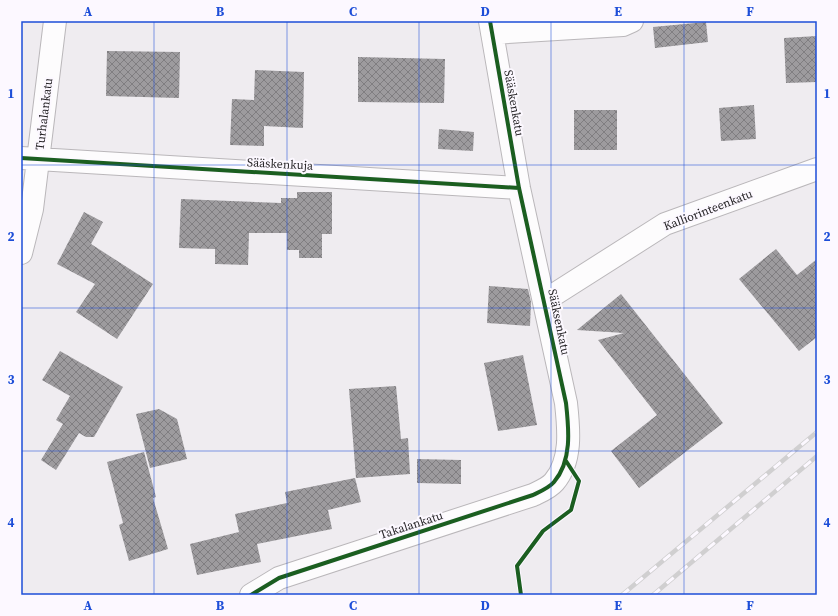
<svg xmlns="http://www.w3.org/2000/svg" width="838" height="616" font-family="'Source Serif 4',serif">
  <style>
    .building { fill: url(#building-cross-hatch) }
    .lines { fill: none; stroke-linecap: round; stroke-linejoin: round }
    .minor-casing { stroke: #bab7ba; stroke-width: 24 }
    .minor { stroke: #fdfcfd; stroke-width: 22 }
    .rail-casing { stroke: #d0cfd0; stroke-width: 4.5 }
    .rail { stroke: #fcf8ff; stroke-width: 3; stroke-dasharray: 9; stroke-linecap: butt }
    .cycleway-casing { stroke: #fcf8ff; stroke-width: 6 }
    .cycleway { stroke: #1b5e20; stroke-width: 4 }
    .grid { fill: none; stroke: #1d4ed8; stroke-width: 1; stroke-opacity: 0.55 }
    .labels { text-anchor: middle; stroke-width: 4; stroke-linejoin: round; paint-order: stroke }
    .street-label { font-size: 12px; fill: #272528; stroke: #fcf8ff }
    .neatline { fill: none; stroke: #1d4ed8; stroke-width: 1.5 }
    .grid-label { font-size: 13px; text-anchor: middle; font-weight: bold; fill: #1d4ed8 }
  </style>
  <defs>
    <pattern id="building-cross-hatch" width="8" height="8" patternUnits="userSpaceOnUse"><rect width="8" height="8" fill="#9d9b9e"/><path d="M0 0l8 8M0 8l8-8" fill="none" stroke="#807e81"/></pattern>
  </defs>
  <rect width="100%" height="100%" fill="#efecf0"/>
  <path class="building" d="M706,22L708,42L655,48L653,27Z
    M817,36V82L786,83L784,38Z
    M107,51L180,52L179,98L106,96Z
    M358,57L445,59L444,103L358,102Z
    M255,70L304,72L303,128L264,126V146L230,145L232,99L254,100Z
    M754,105L756,139L721,141L719,108Z
    M574,110H617V150H574Z
    M439,129L474,132L473,151L438,149Z
    M297,192H332V234H322V258H299V250H287V233H249L248,265L215,264V249L179,248L181,199L281,203V198H297Z
    M84,212L103,222L91,244L153,284L117,339L76,312L95,284L57,264Z
    M776,249L797,275L817,259V337L799,351L739,279Z
    M489,286L528,289L531,302L530,326L487,323Z
    M621,294L723,423L639,488L611,451L657,415L598,340L624,333L577,330Z
    M60,351L123,387L94,437H86L79,433L56,470L41,460L63,424L56,420L70,396L42,380Z
    M523,355L537,425L498,431L484,363Z
    M396,386L401,439L408,438L410,474L356,478L349,389Z
    M159,409L177,419L187,459L150,468L136,414Z
    M144,452L156,497L153,498L168,549L129,561L119,525L123,523L107,462Z
    M417,459L461,460V484L417,483Z
    M355,478L361,502L328,510L332,529L257,544L261,562L197,575L190,544L239,532L235,514L287,503L285,492Z"/>
  <g class="lines">
    <g class="minor-casing">
      <path id="minor" d="M492,33L623,25L632,21
        M21,158L519,188
        M21,253L32,209L55,21
        M544,301L665,224L817,169
        M251,595L279,578L533,495C539,492 549,488 554,482C572,461 569,430 566,403L519,188L490,21"/>
    </g>
    <use href="#minor" class="minor"/>
    <g class="rail-casing">
      <path id="rail" d="M622,595L817,432
        M653,595L817,456"/>
    </g>
    <use href="#rail" class="rail"/>
    <g class="cycleway-casing">
      <path id="cycleway" d="M21,158L519,188
        M251,595L279,578L533,495C539,492 549,488 554,482C572,461 569,430 566,403L519,188L490,21
        M521,595L517,566L543,531L571,510L579,481L566,461"/>
    </g>
    <use href="#cycleway" class="cycleway"/>
  </g>
  <path class="grid" d="M154,21V595M287,21V595M419,21V595M551,21V595M684,21V595M21,165H817M21,308H817M21,451H817"/>
  <g class="labels">
    <g class="street-label">
      <text transform="translate(514 103) rotate(80)" y="4">Sääskenkatu</text>
      <text transform="translate(44 114) rotate(-83)" y="4">Turhalankatu</text>
      <text transform="translate(280 164) rotate(3)" y="4">Sääskenkuja</text>
      <text transform="translate(708 210) rotate(-21)" y="4">Kalliorinteenkatu</text>
      <text transform="translate(559 322) rotate(78)" y="4">Sääksenkatu</text>
      <text transform="translate(411 525) rotate(-18)" y="4">Takalankatu</text>
    </g>
  </g>
  <rect width="838" height="616" fill="none" stroke="#fcf8ff" stroke-width="44"/>
  <rect x="22" y="22" width="794" height="572" class="neatline"/>
  <g class="grid-label">
    <text x="88" y="16">A</text>
    <text x="220" y="16">B</text>
    <text x="353" y="16">C</text>
    <text x="485" y="16">D</text>
    <text x="618" y="16">E</text>
    <text x="750" y="16">F</text>
    <text x="11" y="98">1</text>
    <text x="827" y="98">1</text>
    <text x="11" y="241">2</text>
    <text x="827" y="241">2</text>
    <text x="11" y="384">3</text>
    <text x="827" y="384">3</text>
    <text x="11" y="527">4</text>
    <text x="827" y="527">4</text>
    <text x="88" y="610">A</text>
    <text x="220" y="610">B</text>
    <text x="353" y="610">C</text>
    <text x="485" y="610">D</text>
    <text x="618" y="610">E</text>
    <text x="750" y="610">F</text>
  </g>
</svg>
